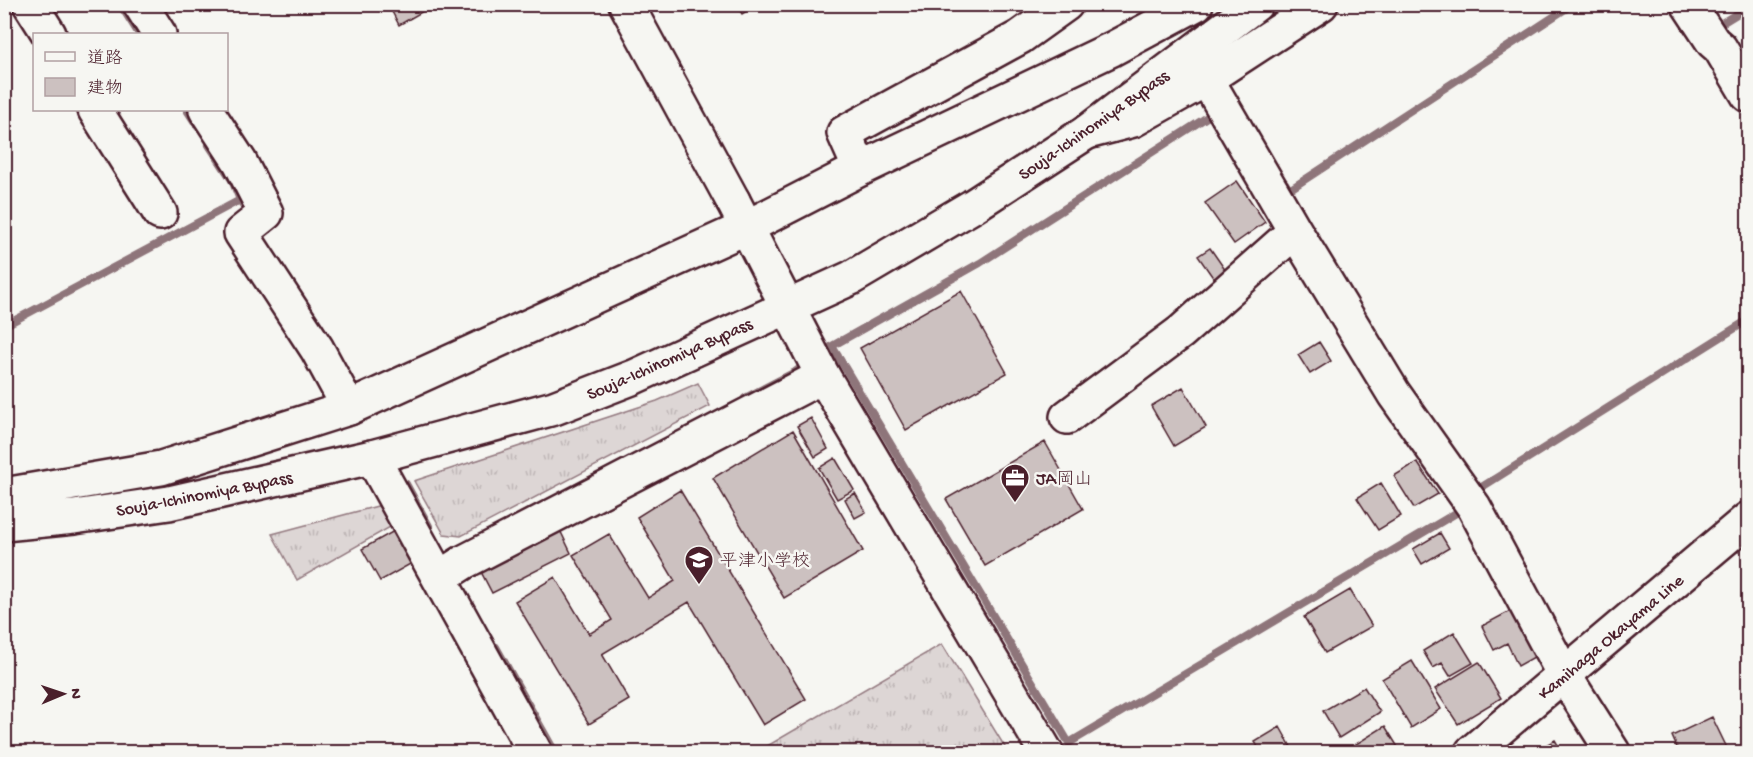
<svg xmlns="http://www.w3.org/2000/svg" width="1753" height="757" font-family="'Gochi Hand','Klee One',sans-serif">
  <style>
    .grass { fill: url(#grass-tufts); stroke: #947a80; stroke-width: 1.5 }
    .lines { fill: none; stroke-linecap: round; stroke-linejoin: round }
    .stream { stroke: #8e747a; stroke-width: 8 }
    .building { fill: #ccc1c0; stroke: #4a1f2b; stroke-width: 1.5 }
    .street-tunnel { stroke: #d4cbca; stroke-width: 33; stroke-dasharray: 33 16; stroke-linecap: butt }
    .street-casing { stroke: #4a1f2b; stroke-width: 38 }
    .secondary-casing { stroke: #4a1f2b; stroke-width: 38 }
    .highway-casing { stroke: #4a1f2b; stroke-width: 38 }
    .street { stroke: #f6f6f2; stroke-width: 33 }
    .secondary { stroke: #f6f6f2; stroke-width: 33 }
    .highway { stroke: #f6f6f2; stroke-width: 33 }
    .labels { text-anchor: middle; stroke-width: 5; stroke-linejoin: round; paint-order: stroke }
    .street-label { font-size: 18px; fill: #4a1f2b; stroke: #f6f6f2 }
    .poi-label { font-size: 18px; fill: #4a1f2b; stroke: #f6f6f2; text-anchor: start }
  </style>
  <defs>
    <pattern id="grass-tufts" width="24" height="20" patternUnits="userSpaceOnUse" patternTransform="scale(1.5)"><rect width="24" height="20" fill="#ddd6d5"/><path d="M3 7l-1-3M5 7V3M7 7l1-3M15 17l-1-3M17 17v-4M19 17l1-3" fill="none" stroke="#bfb7b7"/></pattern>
  </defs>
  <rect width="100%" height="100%" fill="#f6f6f2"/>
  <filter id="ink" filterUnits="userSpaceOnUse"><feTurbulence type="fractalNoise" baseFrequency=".0167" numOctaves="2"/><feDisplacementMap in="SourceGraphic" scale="12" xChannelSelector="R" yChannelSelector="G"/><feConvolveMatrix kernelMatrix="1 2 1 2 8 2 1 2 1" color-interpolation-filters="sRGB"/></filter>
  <g filter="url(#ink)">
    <path class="grass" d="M698,383L710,406L461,536L444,534L414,481L657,401Z
      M389,503L399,522L297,580L272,534Z
      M942,644L1008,752H757Z"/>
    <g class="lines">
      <path class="stream" d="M120,4L139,34
        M1714,22L1717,26L1748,7
        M187,110L198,127
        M209,145L232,180L240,200L251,217
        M1285,183L1289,190L1573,4
        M4,326L240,200
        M832,346L1069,743L1456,513L1464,504
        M820,354L832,346L980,263L1218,110
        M745,398L795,372L810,361
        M406,484L429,526
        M1473,495L1477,490L1748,320
        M496,647L555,752"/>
    </g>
    <path class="building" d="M388,4H422L425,10L399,25Z
      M736,4H758L742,14Z
      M1237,181L1265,222L1234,244L1205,203Z
      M1210,248L1226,271L1214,279L1198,256Z
      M961,291L1007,373L906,430L860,348Z
      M1319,342L1331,361L1310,374L1298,355Z
      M1183,387L1206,427L1174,446L1151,406Z
      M811,418L828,449L815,457L797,426Z
      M793,430L863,551L784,598L713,478Z
      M1045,442L1083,509L985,566L946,499Z
      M835,458L854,490L837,499L819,468Z
      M1417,462L1438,494L1414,508L1394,476Z
      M1381,483L1401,516L1378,530L1357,498Z
      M680,490L806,699L763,725L689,602L602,654L629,700L589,724L515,601L555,577L589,634L612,620L573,555L609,534L648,598L675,581L637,517Z
      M855,493L866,512L855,518L845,499Z
      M403,526L421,558L380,581L362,549Z
      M558,526L571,553L492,593L478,566Z
      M1440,533L1449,548L1422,564L1413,549Z
      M1350,590L1372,626L1325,653L1304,617Z
      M1512,610L1536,656L1518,666L1507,643L1494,650L1482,626Z
      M1454,632L1473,663L1450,676L1442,663L1433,668L1423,651Z
      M1412,661L1441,709L1411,728L1382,679Z
      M1479,662L1501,698L1458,724L1435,689Z
      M1364,687L1380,712L1339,738L1323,711Z
      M1712,717L1729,752H1679L1672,736Z
      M1385,726L1401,752H1357L1353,746Z
      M1280,727L1294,752H1261L1255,742Z
      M1555,740L1562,752H1533Z"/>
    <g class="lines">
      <path class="street-tunnel" d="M1159,5L1199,66"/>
      <g class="street-casing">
        <path id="street" d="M30,4L49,34
          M140,4L159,34
          M626,4L733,201
          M1688,4L1713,42L1720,48L1748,95
          M1199,66L1295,231L1394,394L1474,507L1564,675L1613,752
          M95,110L160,213
          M206,110L240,162L266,213L241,233L317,349L349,408
          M1087,132L1133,120L1206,79L1321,4
          M860,169L844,133L1020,37L1066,4
          M1067,417L1181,332L1295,231
          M372,457L535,752
          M439,578L464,562L823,376"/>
      </g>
      <g class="secondary-casing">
        <path id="secondary" d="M733,201L823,376L1046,752
          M1472,752L1748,519"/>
      </g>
      <g class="highway-casing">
        <path id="highway" d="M4,495L161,468L349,408L747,227L860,169L1112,49L1196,4
          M4,524L74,517L169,503L372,457L554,408L634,377L851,278L973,206L1087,132L1256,4"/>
      </g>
      <use href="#street" class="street"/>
      <use href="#secondary" class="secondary"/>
      <use href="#highway" class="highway"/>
    </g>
  </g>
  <defs>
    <g id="office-pin" transform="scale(1.5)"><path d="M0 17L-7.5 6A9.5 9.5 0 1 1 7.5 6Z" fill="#4a1f2b" stroke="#f6f6f2"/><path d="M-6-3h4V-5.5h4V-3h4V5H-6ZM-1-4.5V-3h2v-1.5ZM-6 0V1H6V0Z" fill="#fff"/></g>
    <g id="school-pin" transform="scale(1.5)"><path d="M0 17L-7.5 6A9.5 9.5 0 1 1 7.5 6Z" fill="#4a1f2b" stroke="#f6f6f2"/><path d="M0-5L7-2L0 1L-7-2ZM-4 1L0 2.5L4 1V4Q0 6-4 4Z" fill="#fff"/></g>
  </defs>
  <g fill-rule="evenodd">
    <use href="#office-pin" x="1015" y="478"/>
    <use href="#school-pin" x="699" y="560"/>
  </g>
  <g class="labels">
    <g class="street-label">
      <text transform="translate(1093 124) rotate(-35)" y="6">Souja-Ichinomiya Bypass</text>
      <text transform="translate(669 358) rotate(-24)" y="6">Souja-Ichinomiya Bypass</text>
      <text transform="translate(204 493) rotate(-11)" y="6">Souja-Ichinomiya Bypass</text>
      <text transform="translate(1610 636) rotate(-40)" y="6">Kamihaga Okayama Line</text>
    </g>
    <g class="poi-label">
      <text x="1036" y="484">JA岡山</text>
      <text x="720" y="566">平津小学校</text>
    </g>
  </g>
  <rect width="1753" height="757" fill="none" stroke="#f6f6f2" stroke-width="24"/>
  <rect x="12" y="12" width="1729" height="733" fill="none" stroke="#4a1f2b" stroke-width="2" filter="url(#ink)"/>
  <rect x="33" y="33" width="195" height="78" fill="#f6f6f2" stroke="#b1a0a2" stroke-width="1.5"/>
  <rect x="45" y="52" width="30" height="9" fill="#f6f6f2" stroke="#b1a0a2" stroke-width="1.5"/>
  <text x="87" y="63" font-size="18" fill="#4a1f2b">道路</text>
  <rect x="45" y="78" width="30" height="18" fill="#ccc1c0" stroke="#b1a0a2" stroke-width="1.5"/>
  <text x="87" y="93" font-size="18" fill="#4a1f2b">建物</text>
  <g transform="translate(63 694) rotate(88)" stroke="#f6f6f2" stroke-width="4.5" paint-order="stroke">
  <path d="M0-4.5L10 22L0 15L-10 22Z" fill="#4a1f2b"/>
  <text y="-9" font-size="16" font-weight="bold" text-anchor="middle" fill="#4a1f2b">N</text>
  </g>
</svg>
